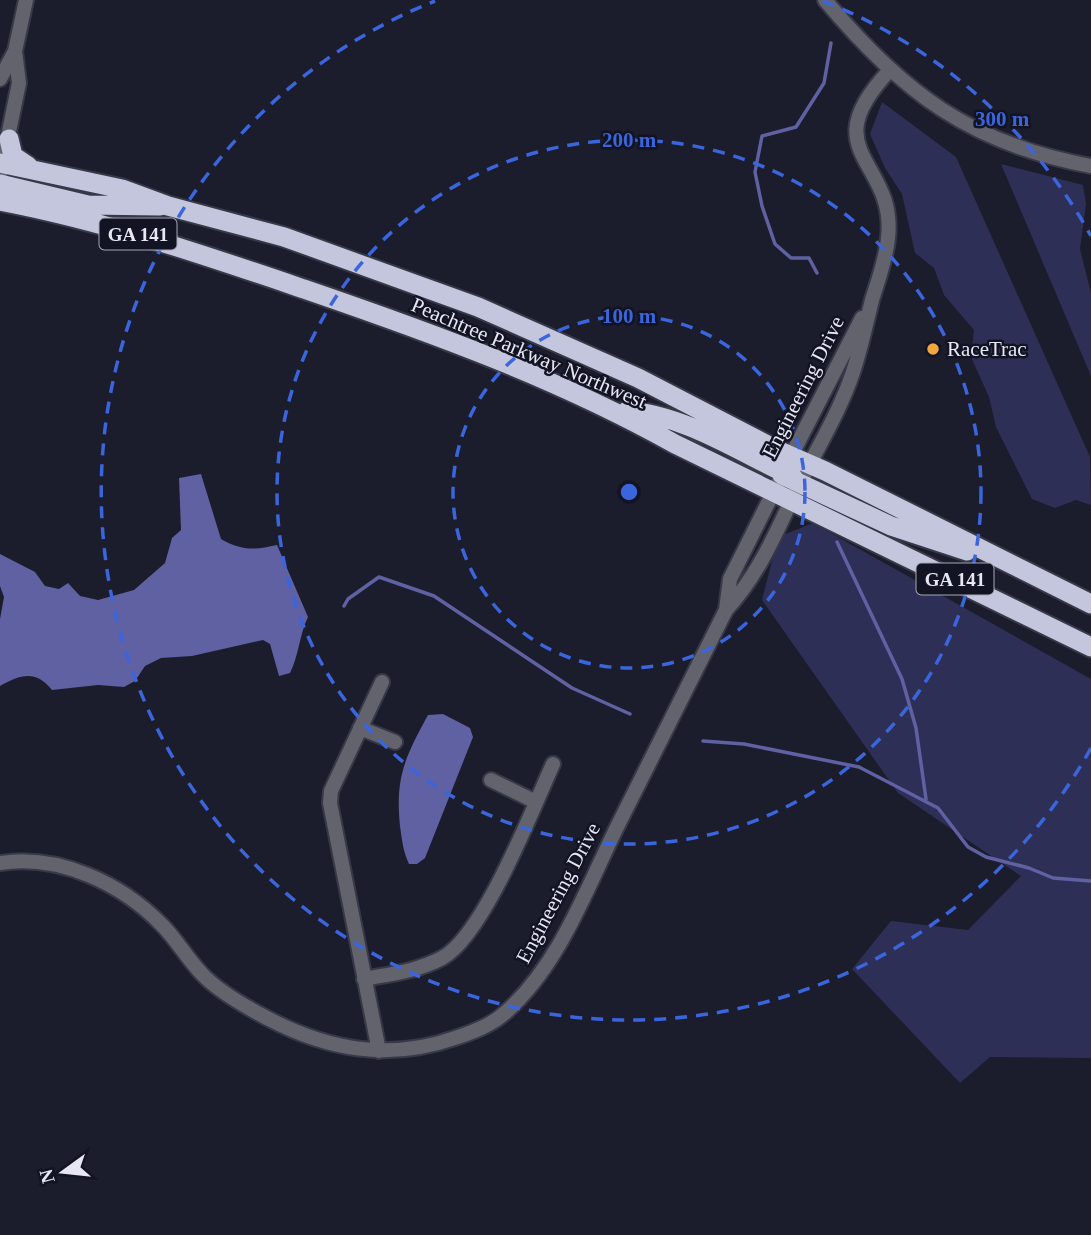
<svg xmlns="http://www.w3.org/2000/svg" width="1091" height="1235" font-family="Georgia,serif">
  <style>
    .green { fill: #2e2f56 }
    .water { fill: #5f61a2 }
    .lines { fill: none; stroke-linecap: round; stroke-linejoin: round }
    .stream { stroke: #5f61a2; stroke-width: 3.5 }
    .minor-casing { stroke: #373848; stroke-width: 18 }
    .highway-casing { stroke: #373848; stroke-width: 23 }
    .minor { stroke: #62636c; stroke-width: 14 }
    .highway { stroke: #c3c6dc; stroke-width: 19 }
    .ring { fill: none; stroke: #3b65dc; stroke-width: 3.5; stroke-dasharray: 12 9 }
    .poi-dot { fill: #f1a63f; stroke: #121323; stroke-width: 2.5 }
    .labels { text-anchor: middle; stroke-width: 5; stroke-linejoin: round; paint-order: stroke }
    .shield { fill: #121323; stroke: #a6a7b5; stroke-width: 2 }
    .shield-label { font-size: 19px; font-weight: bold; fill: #e6e7f3 }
    .poi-label { font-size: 21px; fill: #e6e7f3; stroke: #121323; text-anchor: start }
    .street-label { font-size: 21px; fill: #e6e7f3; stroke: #121323 }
    .centre { fill: #3b65dc; stroke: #121323; stroke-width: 3.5 }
    .ring-label { font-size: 21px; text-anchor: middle; font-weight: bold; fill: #3b65dc; stroke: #121323; stroke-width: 5; stroke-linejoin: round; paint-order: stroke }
  </style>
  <rect width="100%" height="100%" fill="#1b1c2c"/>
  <path class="green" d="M882,102L956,157L1090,457L1091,505L1076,500L1055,508L1032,499L996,427L989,397L971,357L974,330L944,295L934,268L915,253L902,194L885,168L870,134Z
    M1001,164L1083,185L1086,204L1080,249L1091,293V376Z
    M813,523L1091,679V1058L990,1057L960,1083L852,969L891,921L968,930L1021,876L898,793L762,600L778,537Z"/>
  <path class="water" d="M201,474L221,539C242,551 254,550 277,545L308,617C299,636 299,655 290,673L279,676L270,644L263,640L192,656L161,658L145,666L135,681L124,687L98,685L52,690C36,670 21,674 0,686V619L4,597L0,586V554L35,572L45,586L59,589L68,583L80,596L98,600L134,590L165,563L172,538L181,530L179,478Z
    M443,714L470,728L473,737L425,858L417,864H409C403,851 402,840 400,826C395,778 405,757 428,715Z"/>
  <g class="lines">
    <path class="stream" d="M817,273L809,258H791L775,244L762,206L755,172L762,136L796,127L824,83L831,43
      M837,542L902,679L916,728L926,799
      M344,606L348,599L379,577L434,596L572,688L630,714
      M703,741L744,744L859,767L938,808L968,847L986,857L1029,868L1053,878L1091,881"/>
    <g class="minor-casing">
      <path id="minor" d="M825,0C902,92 970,144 1091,166
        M0,79L15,51L26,0
        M0,175L19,83L15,51
        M788,462L862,318
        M726,610L730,579L778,483
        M360,728L395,742
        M491,780L536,802
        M0,863C59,854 121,883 162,925C178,941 189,962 206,978C223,994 246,1007 267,1018C328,1050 389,1061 455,1038C473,1032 492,1025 506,1012C559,965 586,890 617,827C653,755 690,683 726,610C755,579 773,540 791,501C811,458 838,417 853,372C861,348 866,324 872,300C878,280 886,260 888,238C897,160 811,153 890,70
        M364,979C391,974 418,971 442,958C484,935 532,810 553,764
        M379,1051L330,803L331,791L382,682"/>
    </g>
    <g class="highway-casing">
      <path id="highway" d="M9,139L13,156L28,166
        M0,163L122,189L168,206L284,237L478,307L638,378L775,449L825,471L1091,604
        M0,184L88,205L160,206
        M0,201C105,221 204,255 304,289C432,333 557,378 675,444L1091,647
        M627,411C685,415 741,453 793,477
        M782,475L891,526L967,551"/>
    </g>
    <use href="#minor" class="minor"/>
    <use href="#highway" class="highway"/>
  </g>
  <g class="ring">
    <circle cx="629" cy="492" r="176"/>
    <circle cx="629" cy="492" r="352"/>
    <path d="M1091 748A528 528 0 1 1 435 1M823 1A528 528 0 0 1 1091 236"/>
  </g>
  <circle class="poi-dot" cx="933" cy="349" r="7"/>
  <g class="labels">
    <g class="shield">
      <rect x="99.5" y="218.5" width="77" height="31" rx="5"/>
      <rect x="916.5" y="563.5" width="77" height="31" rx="5"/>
    </g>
    <g class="shield-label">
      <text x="138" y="241">GA 141</text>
      <text x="955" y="586">GA 141</text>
    </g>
    <g class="poi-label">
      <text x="947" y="356">RaceTrac</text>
    </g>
    <g class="street-label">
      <text transform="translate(529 353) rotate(23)" y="7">Peachtree Parkway Northwest</text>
      <text transform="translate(803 387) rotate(-63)" y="7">Engineering Drive</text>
      <text transform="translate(558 893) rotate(-62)" y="7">Engineering Drive</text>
    </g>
  </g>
  <circle cx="629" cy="492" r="10" class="centre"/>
  <g class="ring-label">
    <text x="1002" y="126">300 m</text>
    <text x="629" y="147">200 m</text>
    <text x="629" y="323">100 m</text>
  </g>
  <g transform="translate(63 1172) rotate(255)" stroke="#121323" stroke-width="5" paint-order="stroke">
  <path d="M0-5L12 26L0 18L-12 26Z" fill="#e6e7f3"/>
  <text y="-10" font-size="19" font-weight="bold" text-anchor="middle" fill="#e6e7f3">N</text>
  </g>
</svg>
